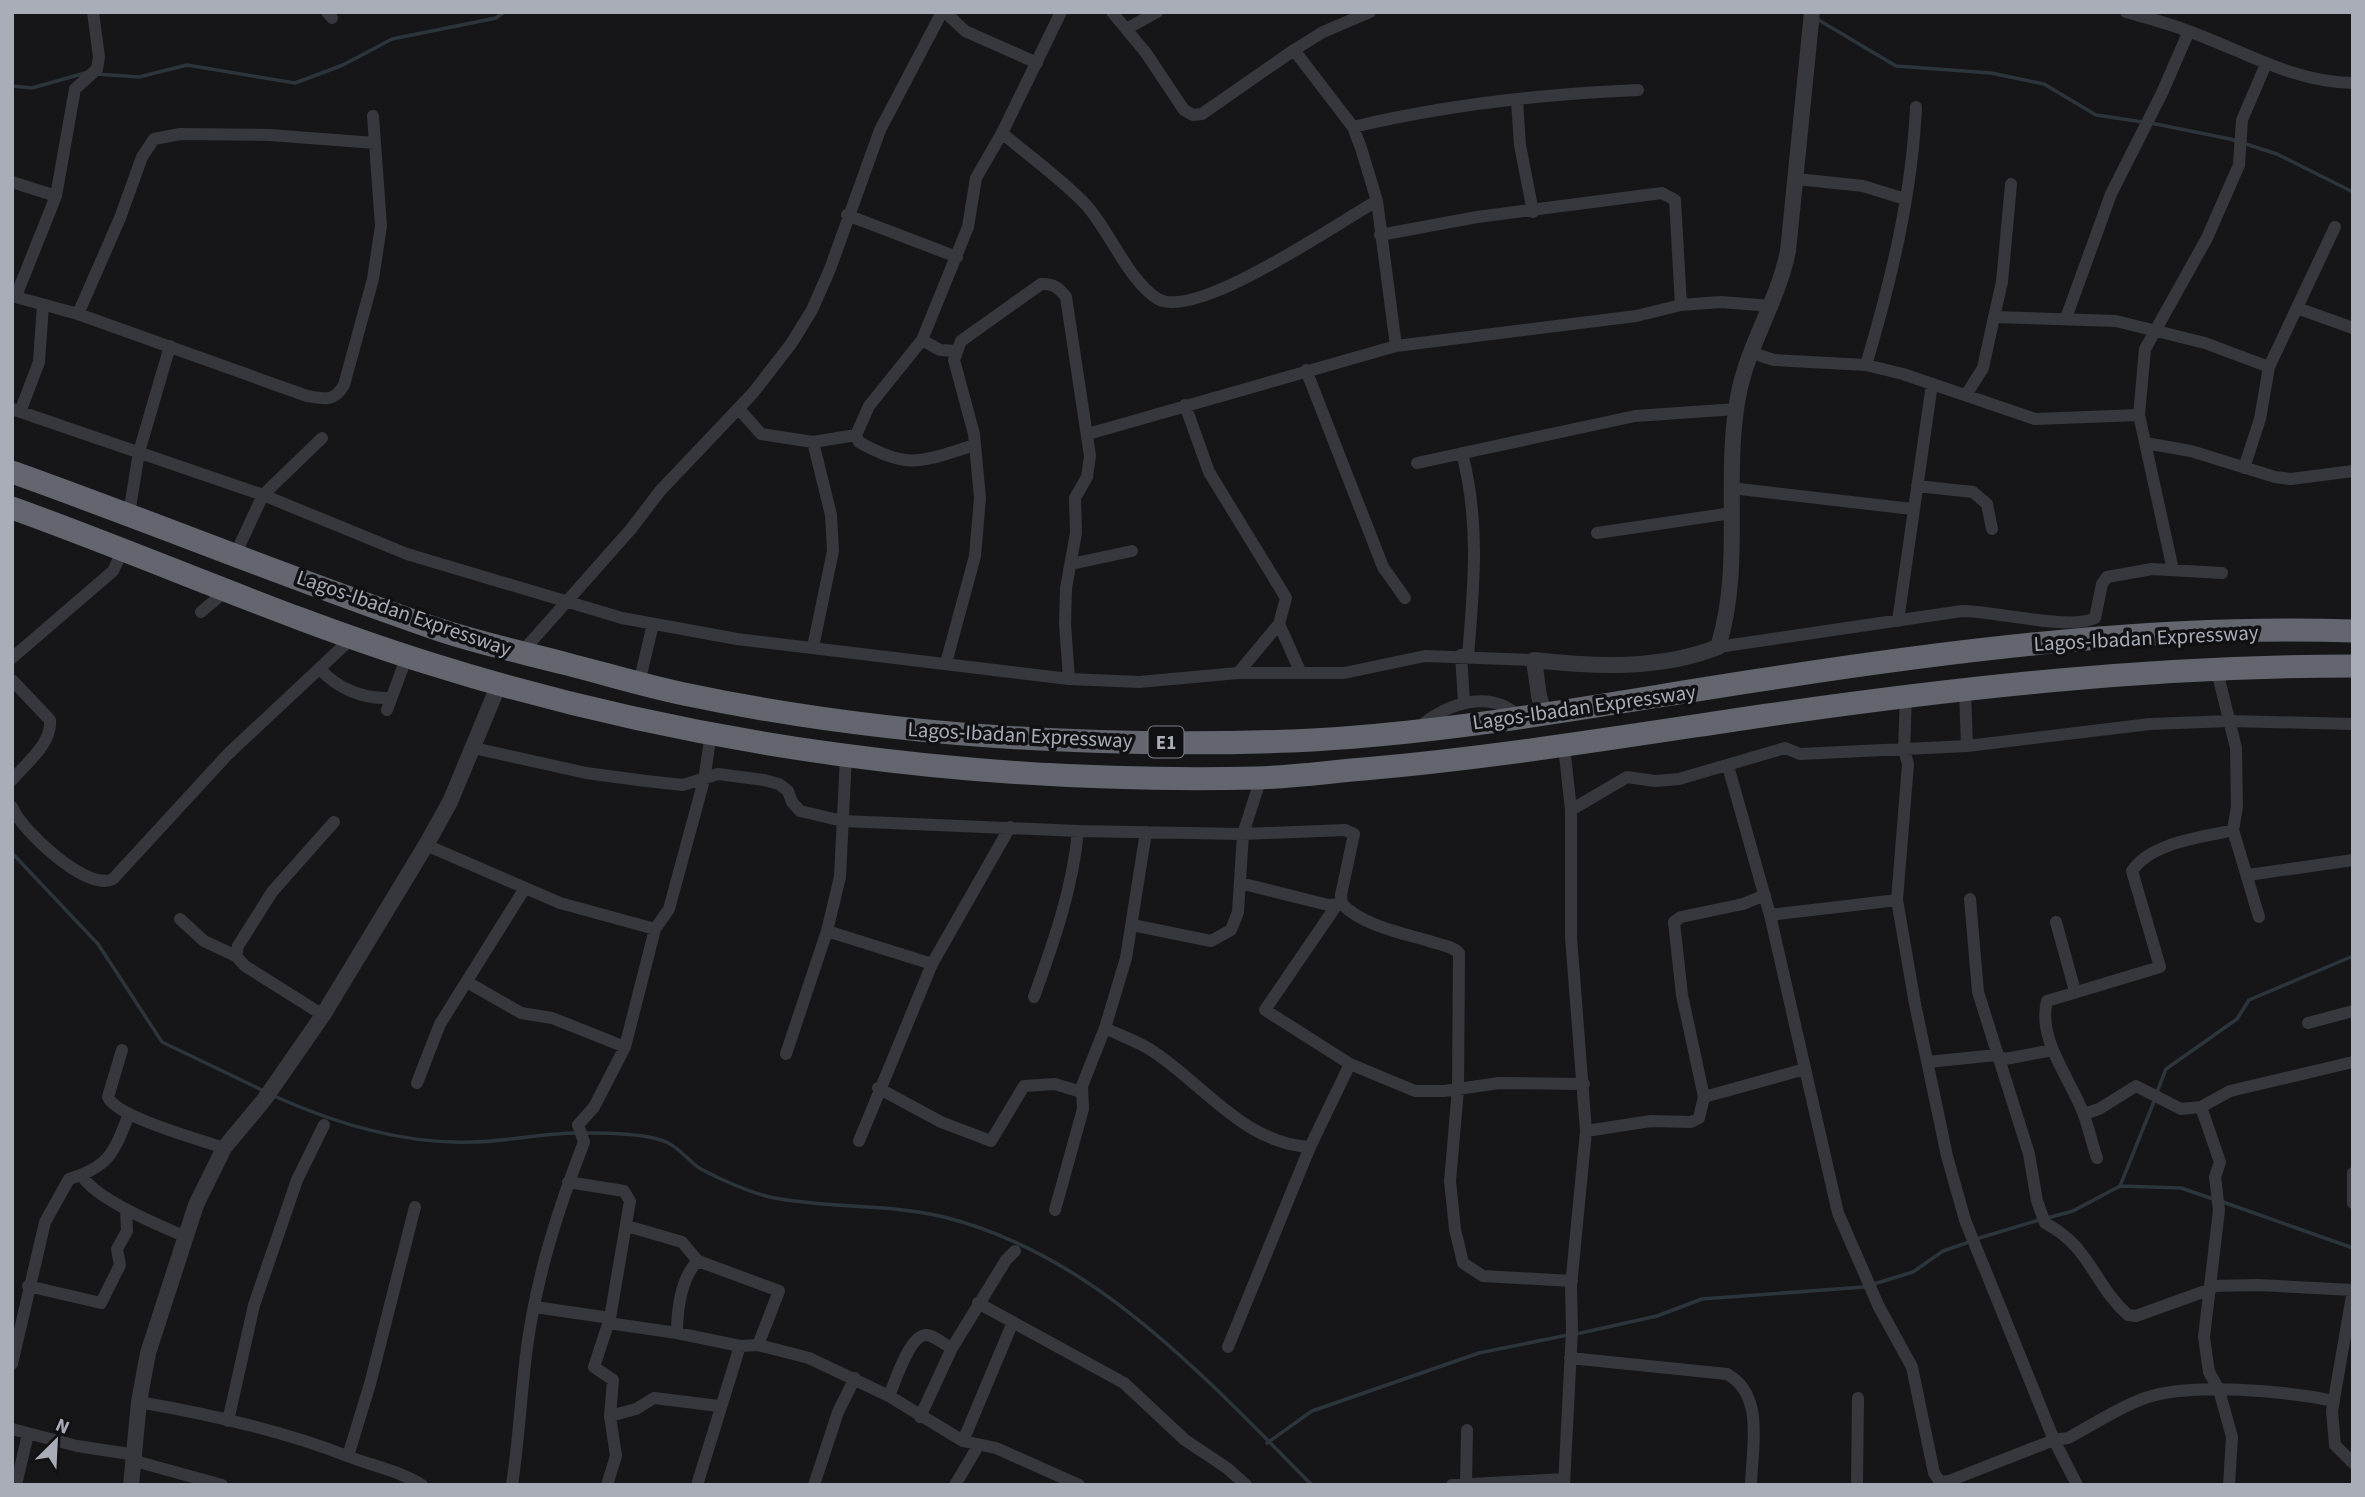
<svg xmlns="http://www.w3.org/2000/svg" width="2365" height="1497" font-family="'Source Sans 3',sans-serif">
  <style>
    .lines { fill: none; stroke-linecap: round; stroke-linejoin: round }
    .stream { stroke: #2c353c; stroke-width: 3.5 }
    .minor { stroke: #37383d; stroke-width: 12 }
    .tertiary { stroke: #37383d; stroke-width: 16 }
    .motorway { stroke: #63666e; stroke-width: 23 }
    .labels { text-anchor: middle; stroke-width: 7; stroke-linejoin: round; paint-order: stroke }
    .shield { fill: #111113; stroke: #7b7e86; stroke-width: 2 }
    .shield-label { font-size: 19px; font-weight: bold; fill: #a8adb8 }
    .street-label { font-size: 21px; fill: #a8adb8; stroke: #111113 }
  </style>
  <rect width="100%" height="100%" fill="#161618"/>
  <g class="lines">
    <path class="stream" d="M1817,19L1896,66L1991,73L2044,84L2096,115L2143,122
      M96,74L139,77L187,65L295,83L343,65L392,39L496,18L504,12
      M12,86L32,88L85,73
      M2151,123L2230,139L2277,154L2353,192
      M12,853L98,944L162,1042L264,1091
      M2157,1092L2166,1069L2237,1019L2249,1000L2353,956
      M274,1096C334,1123 404,1144 470,1142C506,1142 541,1133 577,1133
      M584,1133C607,1133 648,1133 668,1143C681,1149 689,1162 701,1169C721,1180 749,1192 770,1197C827,1209 887,1203 944,1217C1096,1255 1205,1378 1312,1485
      M2120,1186L2181,1188L2216,1200
      M2223,1202L2353,1248
      M2047,1218L2073,1211L2120,1186L2155,1099
      M1976,1239L2039,1220
      M1576,1334L1657,1316L1702,1299L1864,1287L1913,1272L1943,1251L1969,1242
      M1267,1443L1312,1411L1479,1353L1568,1335"/>
    <path class="minor" d="M327,12L332,18
      M945,12L965,31L1037,63
      M1112,12L1146,53L1184,110L1193,115L1202,114L1294,50L1323,32L1370,12
      M2126,12C2147,18 2168,23 2188,31C2244,51 2292,82 2353,83
      M1128,28L1157,12
      M1294,50L1353,127L1361,148L1377,201L1396,346
      M1517,101L1520,145L1533,212
      M1353,127C1445,105 1544,94 1638,90
      M1002,133C1030,157 1062,179 1087,206C1110,232 1130,283 1158,299C1197,321 1337,223 1377,201
      M1797,179L1863,186L1905,199
      M12,182L56,196
      M847,215L957,257
      M1380,235L1477,217L1662,193L1675,200L1681,305
      M12,296L78,314L307,396C325,399 334,402 344,385L373,279L381,226L373,116
      M16,296L56,196L75,89L97,69L99,57L93,12
      M2297,308L2353,328
      M78,314L120,218L142,157L154,139L180,134L270,135L375,143
      M1994,317L2002,282L2011,184
      M2066,318L2111,194L2162,93L2189,31
      M922,340L940,350L957,351
      M1752,353L1774,360L1866,365L1903,374L2035,419L2139,415
      M1866,365C1891,281 1912,195 1916,107
      M1306,370L1383,567L1405,598
      M1966,395L1983,368L1994,317L2116,321L2205,343L2269,367
      M1185,405L1209,472L1286,598L1279,624L1238,673
      M12,409L263,495L407,554L622,618L737,639L1069,679L1139,682L1238,673H1344L1425,656L1534,660
      M739,409L761,434L813,442L856,435L859,442C910,471 922,461 975,445
      M20,412L39,362L43,305
      M1088,434L1396,346L1636,316L1681,305L1721,302L1772,306
      M856,435L869,406L922,340L968,227L976,178L1002,133L1061,12
      M2145,443L2191,451L2275,477L2291,479L2353,471
      M1462,453C1480,522 1474,585 1468,656
      M1417,463L1635,416L1737,409
      M2244,468L2260,419L2269,367L2335,227
      M1917,486L1973,492L1987,504L1992,529
      M1731,488L1912,509
      M129,514L139,452L170,346
      M1597,533L1732,513
      M235,555L263,495L322,438
      M1071,564L1132,551
      M2173,570L2139,415L2145,349L2207,238L2239,165L2242,120L2266,64
      M201,612L227,590
      M1898,621L1932,384
      M1279,624L1300,671
      M813,647L833,551L831,515L813,442
      M1718,647L1962,611C1996,611 2069,631 2095,618L2102,584L2107,577L2152,569L2222,573
      M522,652L631,529L660,491L753,393L791,344L812,310L830,269L880,130L942,12
      M1461,655L1464,702
      M12,658L113,571L124,548
      M946,663L975,556L980,498L974,434L954,360L961,341L1041,284C1053,283 1059,288 1066,297L1090,456L1087,477L1075,498L1076,533L1066,588L1065,624L1069,679
      M2216,667L2236,748L2237,807L2233,830L2259,917
      M320,669C338,689 363,699 390,698
      M12,680L50,720C52,744 27,762 12,780
      M639,683L653,624
      M1965,691L1967,746
      M1906,695L1904,750L1908,764L1897,900L1915,1004L1947,1156L1965,1220L2054,1440L2077,1485
      M387,710L407,656
      M1418,728C1446,704 1491,687 1520,718
      M1564,746L1571,810V937L1586,1131L1571,1286L1572,1330L1564,1485
      M474,748L586,773L646,781L683,785L718,774L764,780L779,784L788,791L792,802L800,811L843,821L1078,831L1243,834L1345,830L1354,834L1341,895L1342,904C1362,925 1401,933 1429,941C1440,945 1451,945 1459,953L1458,1089L1450,1181L1455,1229L1463,1263L1483,1276L1572,1281
      M1728,766L1770,915L1838,1213L1879,1307L1912,1367L1934,1473L1940,1482L1949,1481L2054,1440L2068,1438C2093,1425 2119,1407 2145,1398C2192,1382 2286,1391 2334,1401
      M12,807C21,830 87,892 113,879L228,754L353,637
      M1571,810L1627,777L1655,781L1679,779L1785,748L1800,754L1967,746L2150,724L2230,721L2353,724
      M426,845L560,903L655,929
      M2248,875L2353,860
      M1240,883L1328,905L1341,904
      M1970,899L1978,992L2029,1154L2037,1201L2045,1223C2091,1247 2093,1284 2128,1315L2136,1316L2211,1289
      M1336,906L1265,1010L1350,1064L1415,1091H1444L1499,1083L1584,1084
      M1770,915L1897,900
      M180,919L204,941L236,956L245,966L323,1015
      M2056,922L2075,991
      M1132,925L1211,941L1231,930L1238,912L1243,834L1261,778
      M827,931L932,964
      M236,956L238,946L272,892L334,822
      M467,982L521,1013L552,1018L625,1047
      M1034,997C1053,944 1073,888 1078,831
      M2308,1023L2353,1011
      M1105,1028C1121,1036 1140,1042 1154,1052C1205,1086 1244,1143 1310,1147
      M122,1050L108,1097C116,1117 201,1140 224,1148
      M786,1054L827,931L840,877L846,756
      M1928,1062L1996,1055L2005,1059L2053,1050
      M417,1083L440,1024L525,888
      M878,1088L941,1122L991,1141L1024,1086L1055,1084L1081,1092
      M1704,1097L1805,1069
      M2201,1107L2220,1162L2215,1177L2219,1210L2204,1337L2209,1372L2219,1390L2232,1437L2229,1485
      M2084,1114L2099,1109L2136,1086L2181,1109L2201,1107L2230,1091L2353,1062
      M1586,1131L1651,1121L1691,1122L1699,1118L1704,1097L1682,995L1674,922L1681,917L1743,904L1765,895
      M859,1141L932,964L1010,827
      M2097,1158C2092,1144 2089,1129 2084,1115C2071,1079 2037,1040 2047,1001L2160,967L2132,871C2151,842 2201,838 2233,830
      M2353,1173V1203
      M83,1177C96,1199 160,1226 184,1236
      M568,1182L624,1191L630,1201L610,1318L594,1367L613,1380L610,1416L616,1456L607,1485
      M1055,1210L1083,1109L1082,1086L1105,1028L1126,958L1146,832
      M627,1226L682,1242L698,1261L779,1291L758,1345
      M28,1286L101,1303L120,1265L117,1249L127,1231L126,1211
      M2212,1286L2258,1285L2353,1290L2332,1411L2335,1445L2353,1463
      M978,1303L1124,1383L1185,1440L1227,1468L1246,1485
      M535,1307L610,1318
      M608,1323L677,1333L740,1346L758,1345L809,1358L889,1396L963,1441L996,1448L1079,1485
      M677,1333C677,1310 681,1277 698,1261
      M1228,1347L1310,1147L1350,1064
      M1570,1358L1727,1374C1765,1395 1752,1447 1751,1485
      M12,1364L45,1222L69,1179C109,1167 114,1153 129,1114
      M889,1396C895,1382 910,1333 927,1335C935,1336 943,1344 952,1348
      M139,1402C208,1414 282,1430 347,1456C373,1466 398,1470 422,1485
      M610,1416L636,1409L654,1398L719,1406
      M920,1417L952,1348L1006,1260L1015,1251
      M228,1421L254,1305L297,1180L324,1125
      M12,1429L77,1446L136,1455
      M963,1441L1013,1322
      M348,1456L370,1384L415,1207
      M135,1461L222,1485
      M1466,1484L1467,1430
      M16,1485L28,1434
      M512,1485C519,1439 521,1393 527,1347C537,1275 558,1209 584,1142L578,1125L594,1107L625,1047L655,929L669,909L704,780L711,734
      M697,1485L740,1346
      M814,1485L838,1412L855,1378
      M955,1485L978,1446
      M1452,1485L1564,1479
      M1857,1485L1858,1398"/>
    <path class="tertiary" d="M1545,715L1539,696L1534,660C1595,667 1660,670 1718,647C1744,565 1722,476 1739,392C1749,343 1778,301 1788,251L1812,12
      M131,1485L139,1402L148,1353L196,1205L224,1148L264,1100L323,1015L426,845L450,802L499,684"/>
    <path class="motorway" d="M12,472C155,523 296,581 440,630C482,644 525,653 567,664C606,674 645,686 684,694C883,736 1089,748 1292,741C1456,734 1618,701 1780,677C1969,648 2161,625 2353,631
      M12,508C151,558 287,619 428,663C695,747 976,784 1256,778C1292,777 1328,772 1364,769C1500,757 1633,735 1768,715C1963,687 2156,666 2353,666"/>
  </g>
  <g class="labels">
    <rect class="shield" x="1148.5" y="726.5" width="35" height="31" rx="5"/>
    <g class="shield-label">
      <text x="1166" y="749">E1</text>
    </g>
    <g class="street-label">
      <text transform="translate(404 613) rotate(19)" y="7">Lagos-Ibadan Expressway</text>
      <text transform="translate(2146 638) rotate(-3)" y="7">Lagos-Ibadan Expressway</text>
      <text transform="translate(1584 707) rotate(-8)" y="7">Lagos-Ibadan Expressway</text>
      <text transform="translate(1020 735) rotate(3)" y="7">Lagos-Ibadan Expressway</text>
    </g>
  </g>
  <rect width="2365" height="1497" fill="none" stroke="#a8adb8" stroke-width="28"/>
  <g transform="translate(56 1441) rotate(24)" stroke="#111113" stroke-width="5" paint-order="stroke">
  <path d="M0-5L12 26L0 18L-12 26Z" fill="#a8adb8"/>
  <text y="-10" font-size="19" font-weight="bold" text-anchor="middle" fill="#a8adb8">N</text>
  </g>
</svg>
